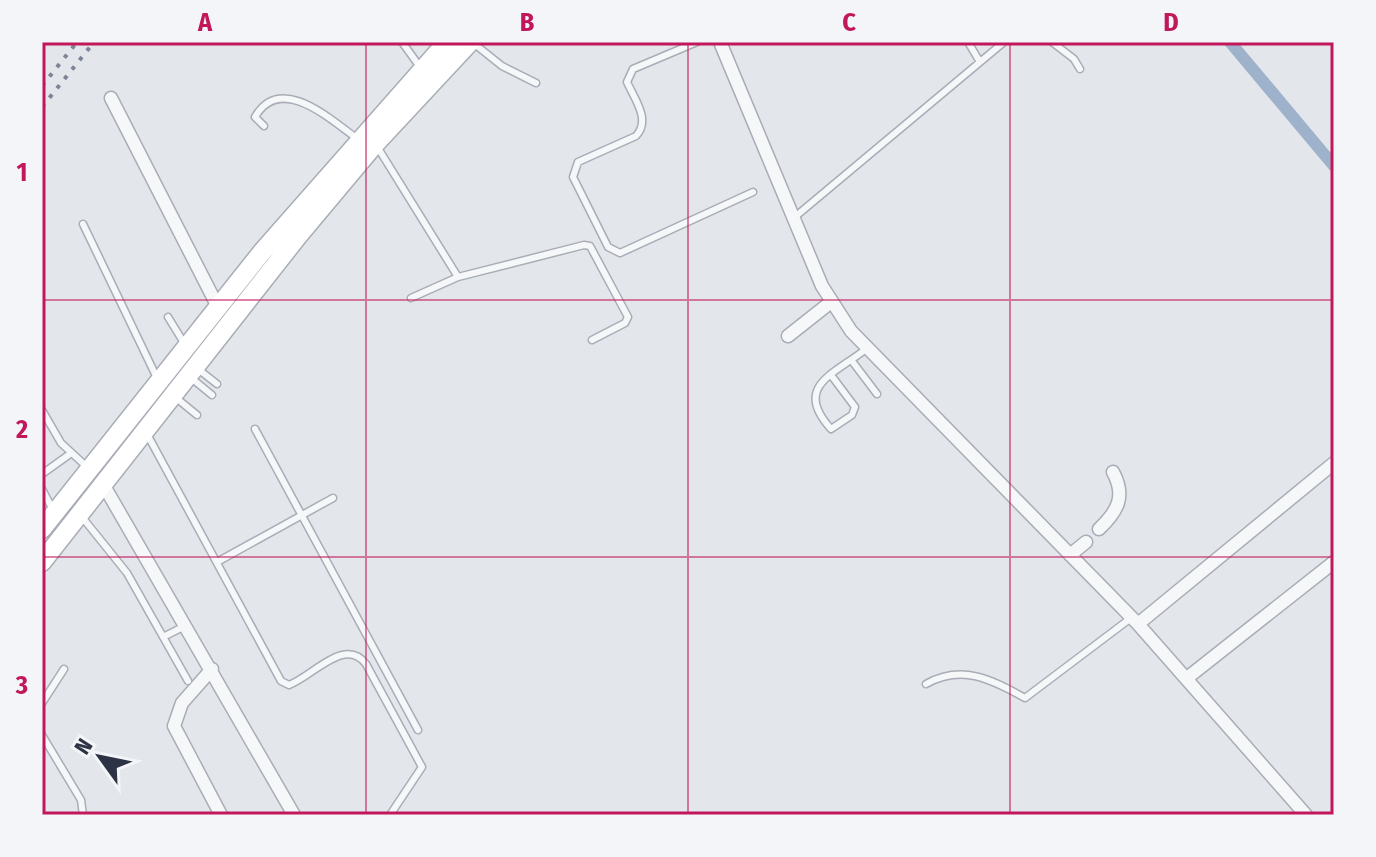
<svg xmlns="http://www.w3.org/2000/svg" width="1376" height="857" font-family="'Fira Sans Condensed',sans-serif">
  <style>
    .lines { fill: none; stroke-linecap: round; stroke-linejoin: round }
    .canal { stroke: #9eb3cb; stroke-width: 12 }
    .service-casing { stroke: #a8adb6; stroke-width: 9 }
    .minor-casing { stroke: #a8adb6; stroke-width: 15 }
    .secondary-casing { stroke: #a8adb6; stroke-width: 21 }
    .service { stroke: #f6f7f9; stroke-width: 6 }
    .minor { stroke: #f6f7f9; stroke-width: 12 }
    .secondary { stroke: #fff; stroke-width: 18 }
    .rail { stroke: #7c8595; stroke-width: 4; stroke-dasharray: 4 8; stroke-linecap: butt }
    .grid { fill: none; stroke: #c2185b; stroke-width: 2; stroke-opacity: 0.55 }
    .neatline { fill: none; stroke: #c2185b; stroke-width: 3 }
    .grid-label { font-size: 26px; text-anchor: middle; font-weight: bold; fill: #c2185b }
  </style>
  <rect width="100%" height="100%" fill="#e3e6eb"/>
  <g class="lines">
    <path class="canal" d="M1230,42L1334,166"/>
    <g class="service-casing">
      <path id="service" d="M402,42L420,67
        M472,42L502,66L536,83
        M697,42L633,69L627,82C635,100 651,120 636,136L578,162L573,177L608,247L620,253L753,192
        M968,42L980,62
        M1052,42L1074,59L1080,69
        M264,126L255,117C281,72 332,121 359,140
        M378,148L458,277L584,245L590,246L628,317L625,323L592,340
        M796,216L1004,42
        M83,224L157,378
        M411,298L458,277
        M168,317L184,343
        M852,361L877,394
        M198,369L217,384
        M831,375L855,407L852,415L831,429C792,386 835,374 866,349
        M190,377L212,395
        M175,397L197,415
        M42,410L61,443L86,466
        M255,429L418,730
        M147,434L281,681L289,685C313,676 345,636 366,664L422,767L390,815
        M42,474L70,454
        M42,489L53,510
        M82,517L127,573L188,681
        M217,562L333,498
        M163,637L185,626
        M926,684C962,664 991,679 1025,698L1131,618
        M42,703L64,669
        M42,735L81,800L83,815"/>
    </g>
    <g class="minor-casing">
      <path id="minor" d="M720,42L822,286L851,331L1138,624L1306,815
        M111,98L218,307
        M788,336L831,302
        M103,484L294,815
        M1099,529C1118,511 1126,496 1113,472
        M1070,555L1086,542
        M1138,624L1334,463
        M212,669L182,703L174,726L221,815
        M1187,678L1334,562"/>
    </g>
    <g class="secondary-casing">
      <path id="secondary" d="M42,529L262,252L447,42
        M42,562L298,236L375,144L470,42"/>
    </g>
    <use href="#service" class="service"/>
    <use href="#minor" class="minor"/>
    <use href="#secondary" class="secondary"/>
    <path class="rail" d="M42,86L77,42
      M42,107L94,42"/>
  </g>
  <path class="grid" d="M366,42V815M688,42V815M1010,42V815M42,300H1334M42,557H1334"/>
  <rect width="1376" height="857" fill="none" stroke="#f3f5f8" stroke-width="88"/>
  <g transform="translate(100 757) rotate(303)" stroke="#f3f5f8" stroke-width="6" paint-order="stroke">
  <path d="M0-6L14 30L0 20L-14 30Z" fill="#2b3344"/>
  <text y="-12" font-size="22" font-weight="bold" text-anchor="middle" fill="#2b3344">N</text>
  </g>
  <rect x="44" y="44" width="1288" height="769" class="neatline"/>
  <g class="grid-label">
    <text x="205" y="31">A</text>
    <text x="527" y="31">B</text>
    <text x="849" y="31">C</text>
    <text x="1171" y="31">D</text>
    <text x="22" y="181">1</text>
    <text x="22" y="438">2</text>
    <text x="22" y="694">3</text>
  </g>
</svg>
